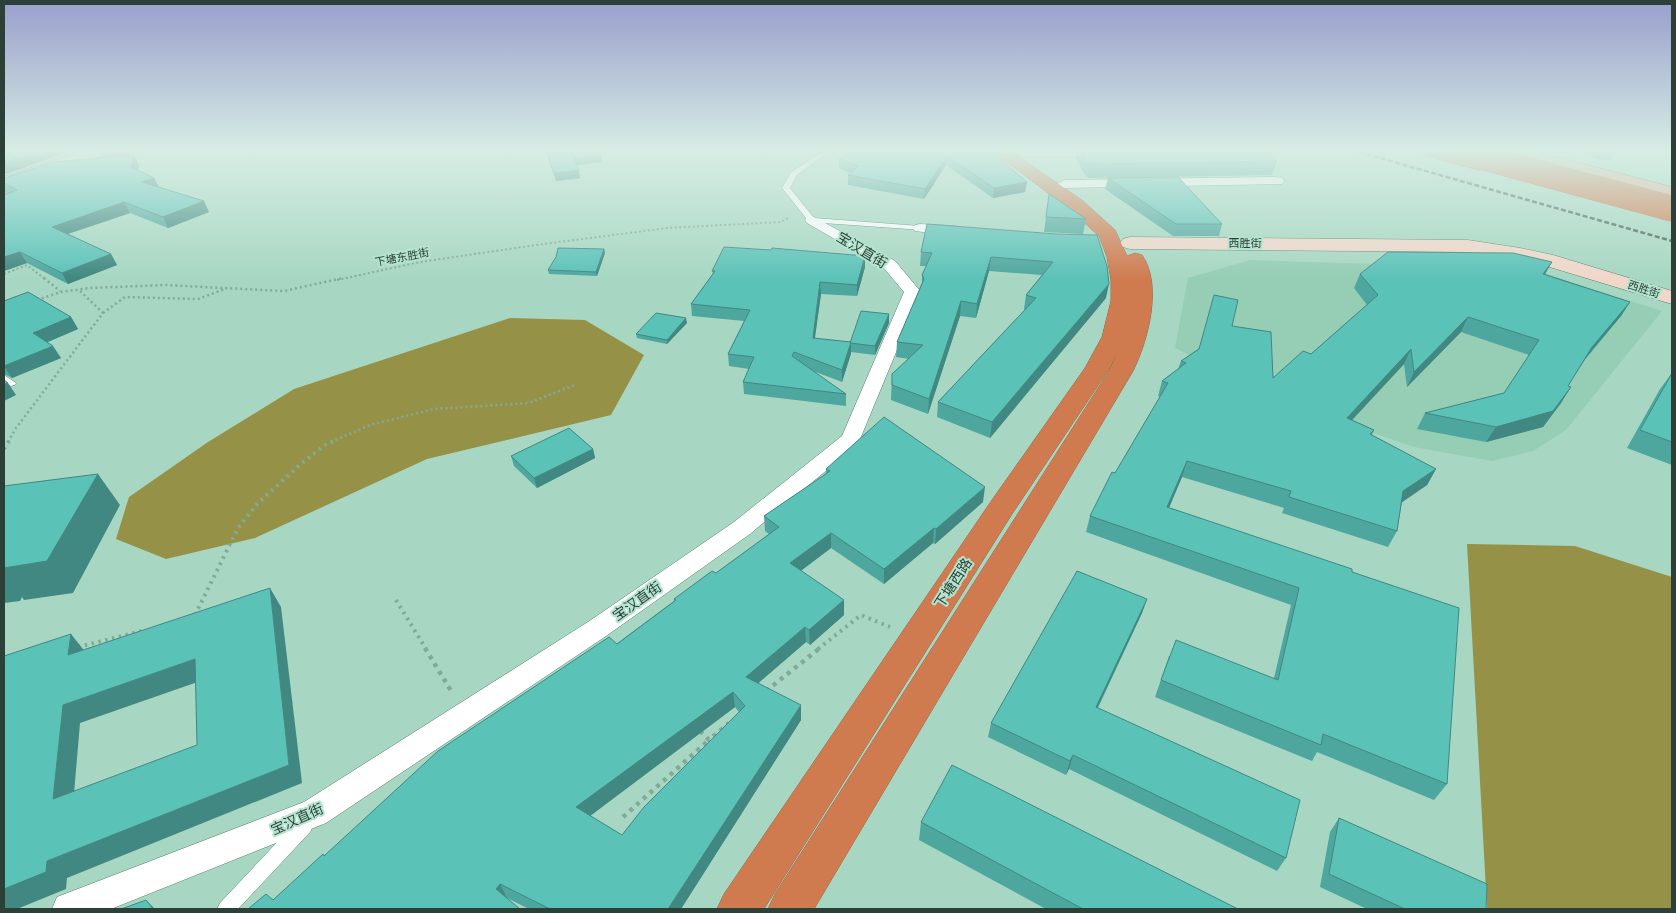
<svg xmlns="http://www.w3.org/2000/svg" width="1676" height="913" font-family="'PT Sans','Noto Sans SC',sans-serif">
  <style>
    .built { fill: #95cdb5 }
    .forest { fill: #959248 }
    .lines { fill: none; stroke-linecap: round; stroke-linejoin: round }
    .river { fill: #c37fa3; fill-rule: evenodd }
    .lane-casing { stroke: #53806d; stroke-width: 1 }
    .street-casing { stroke: #53806d; stroke-width: 1 }
    .secondary-casing { stroke: #53806d; stroke-width: 1 }
    .primary-casing { stroke: #976647; stroke-width: 1 }
    .highway-casing { stroke: #976647; stroke-width: 1 }
    .path-far3 { stroke: #82aa98; stroke-width: 2; stroke-dasharray: 2 2.5; stroke-linecap: butt }
    .path-far2 { stroke: #82aa98; stroke-width: 2.5; stroke-dasharray: 2 3; stroke-linecap: butt }
    .path-far1 { stroke: #82aa98; stroke-width: 4; stroke-dasharray: 2.5 4.5; stroke-linecap: butt }
    .path { stroke: #82aa98; stroke-width: 4.5; stroke-dasharray: 4 5; stroke-linecap: butt }
    .lane { fill: #fff; fill-rule: evenodd }
    .street { fill: #fff; fill-rule: evenodd }
    .secondary { fill: #f1d7ca; fill-rule: evenodd }
    .primary { fill: #e3b095; fill-rule: evenodd }
    .highway { fill: #d07b4f; fill-rule: evenodd }
    .rail { stroke: #435c52; stroke-width: 2.5; stroke-dasharray: 5 2.5; stroke-linecap: butt }
    .highway-bridge-casing { stroke: #976647; stroke-width: 19; stroke-linecap: butt }
    .highway-bridge { stroke: #d07b4f; stroke-width: 19 }
    .wall { fill: #4ea79e; fill-rule: evenodd }
    .shaded-wall { fill: #408881 }
    .building { fill: #5bc2b8; stroke: #408881; fill-rule: evenodd }
    .labels { text-anchor: middle; stroke-width: 4; stroke-linejoin: round; paint-order: stroke }
    .far-street-label { font-size: 11px; fill: #2c4038; stroke: #b4e4cf }
    .street-label { font-size: 14px; fill: #2c4038; stroke: #b4e4cf }
  </style>
  <rect width="100%" height="100%" fill="#a7d7c2"/>
  <path class="built" d="M1250,260L1378,264L1506,261L1662,311L1566,430L1533,451L1492,461L1414,447L1293,406L1175,348L1188,278Z"/>
  <path class="forest" d="M510,318L585,320L644,355L611,415L427,459L255,538L166,559L116,539L129,497L208,442L294,389Z
    M1467,544L1575,546L1672,577V909H1487Z"/>
  <g class="lines">
    <path class="river" d="M88,152H129L125,158L4,199V180Z"/>
    <g class="lane-casing">
      <path id="lane" d="M822,152H829L797,175L790,188L814,218L920,226L924,228L923,230L809,222L782,188L791,172Z
        M4,375L16,383L15,385L11,386L4,383Z
        M305,817L311,819L313,825L311,831L238,909H217L220,903L299,819Z"/>
    </g>
    <g class="street-casing">
      <path id="street" d="M69,152H93L94,154L88,158L70,155Z
        M1014,152H1160L1154,156H1020Z
        M1277,177L1282,178L1284,181L1282,184L1064,188L1057,184L1064,180Z
        M812,216L895,261L921,292L858,444L750,534L606,636L326,823L111,909H52L57,897L304,802L588,622L734,522L842,436L904,292L883,267L807,223L805,220L807,217Z
        M920,224L955,226L960,228L963,231L960,234L955,236L915,231L913,228L915,225Z"/>
    </g>
    <g class="secondary-casing">
      <path id="secondary" d="M80,152H103L101,156L4,188V177Z
        M1130,237L1468,240L1520,248L1553,255L1672,291V304L1543,265L1468,252L1130,249L1123,247L1120,243L1123,239Z"/>
    </g>
    <g class="primary-casing">
      <path id="primary" d="M1511,152H1537L1672,187V197L1513,156Z"/>
    </g>
    <g class="highway-casing">
      <path id="highway" d="M994,152H1012L1083,201L1115,230L1127,256L1135,253L1142,255C1163,285 1148,341 1133,371L814,909H768L775,894L1109,371L1118,352L1109,369L1012,514L764,909H717L724,894L992,500L1085,368L1102,337L1111,301V280L1107,257L1099,236L1069,209Z
        M1424,152H1449L1485,161L1488,165L1485,169L1479,170L1426,156Z
        M1485,152H1510L1672,195V206L1487,156Z"/>
    </g>
    <path class="path-far3" d="M114,158L129,152
      M4,274L27,265L46,280
      M337,280L420,262L536,245L667,228L781,222L790,217"/>
    <path class="path-far2" d="M44,278L60,291
      M37,300L61,292L89,288L165,285L284,291L343,278
      M103,313L125,297L198,299L225,289
      M8,442L16,428L103,313L78,289
      M331,442L370,425L434,409L529,403L577,384"/>
    <path class="path-far1" d="M4,449L9,441
      M396,600L426,649
      M195,615L238,528L258,503L303,462L325,445L334,441
      M78,647L142,631
      M818,649L861,615L890,627"/>
    <path class="path" d="M425,648L453,694
      M766,691L820,648
      M700,731L709,740L729,723
      M623,817L709,740"/>
    <use href="#lane" class="lane"/>
    <use href="#street" class="street"/>
    <use href="#secondary" class="secondary"/>
    <use href="#primary" class="primary"/>
    <use href="#highway" class="highway"/>
    <path class="rail" d="M1359,152L1672,241"/>
    <g class="highway-bridge-casing">
      <path id="highway-bridge" d="M1451,152L1672,212"/>
    </g>
    <use href="#highway-bridge" class="highway-bridge"/>
  </g>
  <path class="wall" d="M546,152H599L602,162L577,165L580,178L556,181Z
    M841,152H992L1027,182L1025,192L993,198L946,165L924,199L848,185V175L850,173L839,168V159L850,154Z
    M1077,152H1267L1277,161L1272,175L1089,178L1085,175L1076,158Z
    M1588,152H1615L1611,160L1594,159Z
    M139,165L138,170L154,178L159,187L209,212L168,228L130,213L68,234L111,254L117,265L68,284L27,263L4,271L8,193L4,191V178Z
    M1108,178L1222,224L1219,236H1173L1105,189Z
    M1049,194L1086,219L1083,234L1044,232Z
    M1056,234L1106,298L990,438L937,417L938,402L1025,310L1024,309L1026,295L1042,275L989,271L976,318L960,316L928,414L891,400L892,374L909,359L896,357L897,342L922,283V275L926,266H920L921,252Z
    M604,249L605,253L597,276L549,274L548,270Z
    M865,256V267L857,296L821,294L815,338L851,342L889,323L875,355L851,352L842,382L813,371L846,394V406L744,394L743,382L749,369L729,366L728,354L744,321L692,316L691,304L713,274L712,271Z
    M1552,262L1545,274L1630,302L1621,316L1584,361L1568,386L1561,403L1543,427L1486,442L1417,429L1425,413L1504,393L1529,355L1461,332L1407,387L1404,364L1352,420L1374,430L1372,435L1436,469L1427,485L1402,502L1397,531L1388,547L1282,513L1284,508L1182,477L1169,508L1352,572L1447,784L1434,800L1317,752L1312,761L1155,697L1169,656L1274,678L1291,605L1086,532L1090,516L1160,397L1158,396L1162,381L1178,369L1181,361L1198,349L1232,326L1273,378L1311,354L1367,305L1354,288L1360,274Z
    M4,301L71,317L78,329L47,342L61,358L12,378L4,374Z
    M687,323L667,344L637,338L636,334Z
    M1672,373V465L1627,448L1660,389Z
    M593,449L595,458L537,488L514,466L511,456Z
    M826,469L983,502L935,544L933,543L884,584L831,548L801,571L844,600V615L810,645L806,642L758,683L801,720L681,909H529L507,898L273,900L674,601V599L716,573L769,534L765,531L764,516L826,474ZM735,707L739,712L622,835L590,816Z
    M1147,599L1142,613L1098,708L1286,858L1277,871L1069,769L1066,775L988,737L991,723Z
    M1339,818L1486,909H1367L1320,887L1330,832Z
    M921,822L1238,909H1046L919,840Z"/>
  <path class="shaded-wall" d="M35,152H67L4,175V163Z
    M134,155L139,165L136,177L131,167Z
    M601,155L602,162L576,165L574,158Z
    M947,156L946,165L924,199L925,189Z
    M579,170L580,178L556,181L554,173Z
    M154,178L159,188L142,182Z
    M1027,182L1025,192L993,198L994,188Z
    M204,201L209,212L168,228L163,217Z
    M124,202L130,213L58,237L52,227Z
    M604,249L605,253L597,276L596,272Z
    M20,252L27,263L4,271V257Z
    M111,254L117,265L68,284L62,273Z
    M865,256V267L857,296V285Z
    M991,257L989,271L976,318L977,304Z
    M1552,262L1544,276L1543,274Z
    M820,282L821,294L813,350V338Z
    M1109,284L1106,298L990,438L992,422Z
    M961,301L960,316L928,414L929,399Z
    M1630,302L1621,316L1582,362L1592,347Z
    M889,314V323L875,355V346Z
    M71,317L78,329L41,345L33,333Z
    M1468,317L1461,332L1407,387L1414,372Z
    M686,318L687,323L667,344V340Z
    M851,342V354L842,382V370Z
    M53,346L61,358L12,378L4,366Z
    M1411,349L1404,364L1340,433L1347,418Z
    M8,383L16,395L4,401V384Z
    M1571,387L1561,403L1543,427L1486,442L1496,427Z
    M593,449L595,458L537,488L534,478Z
    M1187,461L1182,477L1162,524L1167,507Z
    M1436,469L1427,485L1395,507L1403,491Z
    M98,474L120,505L73,593L24,600L22,597L20,601L4,603V566Z
    M985,487L983,502L935,544L936,529Z
    M934,528L933,543L884,584V569Z
    M831,533V548L791,578L790,563Z
    M270,588L281,607L302,783L67,878L66,889L17,909H4V889L47,861L289,765Z
    M1147,599L1142,613L1091,721L1096,707Z
    M844,600V615L810,645L809,630Z
    M805,627L806,642L748,692L746,677Z
    M71,634L86,653L68,655Z
    M195,659L209,678L80,723L72,817L53,799L63,705Z
    M733,692L735,707L582,822L576,807Z
    M801,705V720L681,909H668Z
    M1073,755L1069,769L1066,775L1070,761Z
    M500,884L507,898L496,889Z
    M146,900L155,909H153Z"/>
  <path class="building" d="M4,152H35L4,163Z
    M547,152H599L601,155L574,158L579,170L554,173Z
    M856,152H992L1027,182L994,188L947,156L925,189L848,175L858,166L839,159Z
    M1082,152H1267L1277,161L1091,164L1087,161Z
    M134,155L131,167L154,178L142,182L204,201L163,217L124,202L52,227L111,254L62,273L20,252L4,257V195L17,190L4,183V178L54,162Z
    M1178,177L1222,224H1176L1108,178Z
    M1049,194L1086,219L1046,217Z
    M927,224L1056,234L1097,235L1107,266L1109,284L992,422L938,402L1036,298L1026,295L1053,262L991,257L977,304L961,301L929,399L892,385V374L923,345L897,342L924,279L922,275L932,253L921,252Z
    M724,247L771,250L772,248L865,256L857,285L820,282L813,338L851,342L842,370L794,352L792,356L846,394L743,382L754,357L728,354L750,310L691,304L715,271H712Z
    M558,248L604,249L596,272L548,270L556,257Z
    M1388,252L1513,253L1552,262L1543,274L1630,302L1592,347L1568,386L1571,387L1553,411L1496,427L1425,413L1504,393L1539,340L1468,317L1414,372L1411,349L1347,418L1374,430L1370,434L1436,469L1403,491L1397,531L1289,497L1291,491L1187,461L1167,507L1352,569V572L1459,608L1447,784L1323,734L1321,745L1161,680L1176,640L1278,680L1299,588L1090,516L1112,472L1115,473L1168,383L1162,381L1186,363L1181,361L1199,349L1214,295L1238,300L1232,326L1271,332L1273,378L1303,351L1311,354L1378,295L1360,274Z
    M28,292L71,317L33,333L53,346L4,366V301Z
    M861,311L889,314L875,346L850,343Z
    M656,313L686,318L667,340L636,334Z
    M1672,373V442L1640,430Z
    M4,380L8,383L4,384Z
    M884,417L985,487L936,529L934,528L884,569L831,533L790,563L844,600L809,630L805,627L746,677L801,705L668,909H550L500,884L496,889L520,909H248L266,894L273,900L323,854L324,856L438,751L609,637L617,644L676,600L674,599L712,571L716,573L779,527L764,516L830,471L826,469ZM733,692L745,706L644,807L622,835L576,807Z
    M569,428L593,449L534,478L511,456Z
    M98,474L47,561L4,568V486Z
    M1077,571L1147,599L1096,707L1300,800L1286,858L1073,755L1070,761L991,723Z
    M270,588L289,765L47,861L46,872L4,889V656L71,634L68,655ZM195,659L197,745L53,799L63,705Z
    M952,765L1238,909H1083L921,822Z
    M1339,818L1487,884L1486,909H1405L1329,874Z
    M146,900L153,909H121Z"/>
  <linearGradient id="sky" x2="0" y2="1"><stop stop-color="#999fcc"/><stop offset="0.54" stop-color="#d7ede4"/><stop offset="1" stop-color="#d7ede4" stop-opacity="0"/></linearGradient>
  <rect width="1676" height="279" fill="url(#sky)"/>
  <g class="labels">
    <g class="far-street-label">
      <text x="1245" y="247">西胜街</text>
      <text transform="translate(402 257) rotate(-11)" y="4">下塘东胜街</text>
      <text transform="translate(1644 289) rotate(18)" y="4">西胜街</text>
    </g>
    <g class="street-label">
      <text transform="translate(862 250) rotate(31)" y="5">宝汉直街</text>
      <text transform="translate(953 583) rotate(-57)" y="5">下塘西路</text>
      <text transform="translate(637 601) rotate(-35)" y="5">宝汉直街</text>
      <text transform="translate(297 819) rotate(-24)" y="5">宝汉直街</text>
    </g>
  </g>
  <rect width="1676" height="913" fill="none" stroke="#2c4038" stroke-width="10"/>
</svg>
